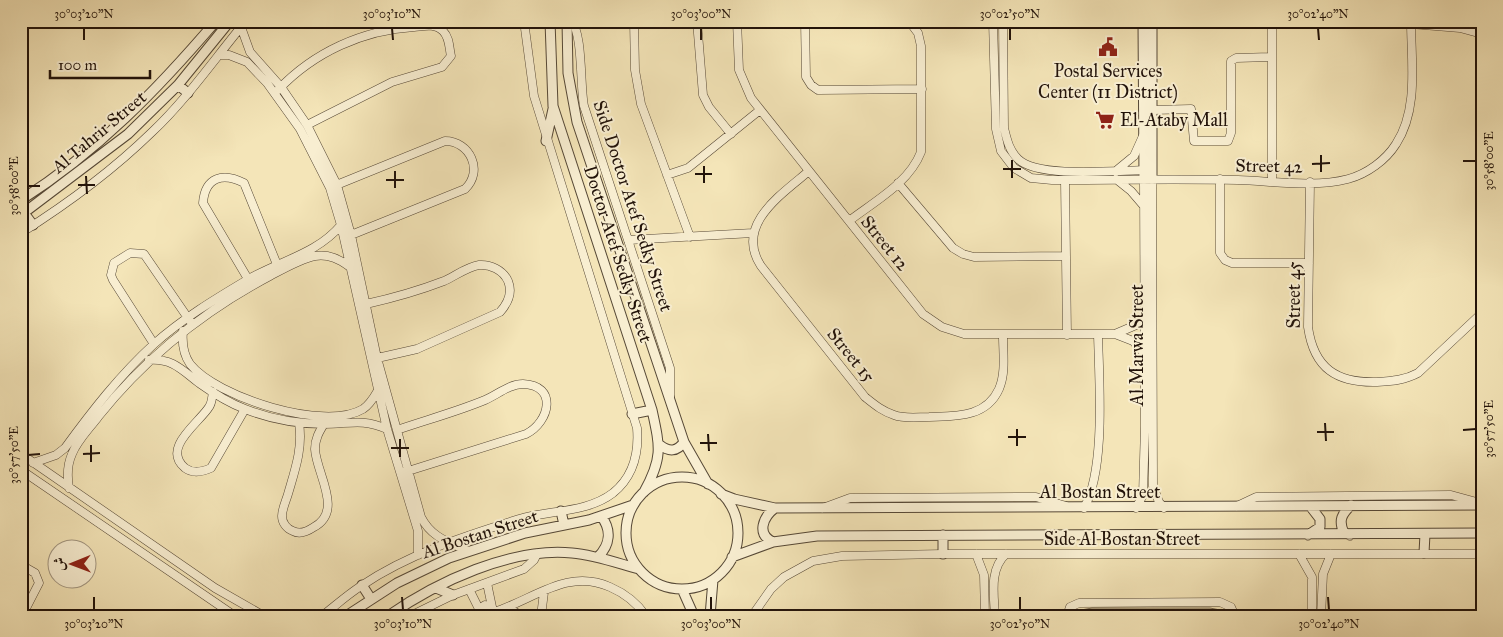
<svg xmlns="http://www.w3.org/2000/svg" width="1503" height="637" font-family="'IM FELL Great Primer',Amiri,serif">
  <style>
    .green { fill: #d0c19a; stroke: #796a52 }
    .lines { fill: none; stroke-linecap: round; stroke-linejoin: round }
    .minor-casing { stroke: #564836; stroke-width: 9 }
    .tertiary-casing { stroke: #564836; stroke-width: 11 }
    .minor { stroke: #f8eed1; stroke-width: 8 }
    .tertiary { stroke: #f8eed1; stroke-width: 9 }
    .ticks { fill: none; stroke: #22130a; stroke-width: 2 }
    .labels { text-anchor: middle; stroke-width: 4; stroke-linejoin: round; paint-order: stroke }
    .poi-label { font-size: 18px; fill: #22130a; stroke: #f8eed1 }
    .street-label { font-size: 18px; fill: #22130a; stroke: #f8eed1 }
    .neatline { fill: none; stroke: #22130a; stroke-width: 2 }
    .ticks-label { font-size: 12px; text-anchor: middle; fill: #22130a }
  </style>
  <rect width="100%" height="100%" fill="#f4e5b8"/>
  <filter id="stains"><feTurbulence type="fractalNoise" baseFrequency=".004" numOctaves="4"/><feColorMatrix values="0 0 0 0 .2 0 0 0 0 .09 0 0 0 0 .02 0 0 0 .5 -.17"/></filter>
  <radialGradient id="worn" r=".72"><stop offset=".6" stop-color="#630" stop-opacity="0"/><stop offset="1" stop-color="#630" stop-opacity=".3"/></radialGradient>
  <path class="green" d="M1092,608H1210L1220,610L1225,616H1077L1081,610Z"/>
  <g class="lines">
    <g class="minor-casing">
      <path id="minor" d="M571,21C583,32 580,87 584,106L670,368V399
        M634,21L635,70L641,104L690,237
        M697,21L703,95L709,107L731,134
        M737,21L739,70L751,98L923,314L942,327L964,334H1115L1133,341L1143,352
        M805,21L806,77L811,85L818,90L922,89
        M993,21L996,129L1001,151L1014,168L1031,178L1052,180C1114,180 1176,179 1238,180C1273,181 1314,188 1348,179C1367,174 1386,160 1396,144C1419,109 1411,61 1411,21
        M1003,21L1004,128C1007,140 1009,150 1018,159C1038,179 1120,170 1150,170
        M1272,21V181
        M1411,24L1460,28L1482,34
        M241,27L250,52L281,87L307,125L337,185L351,235L377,358L421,517C431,537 448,542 468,551
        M219,55H229L247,62L267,83L300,129L330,188L341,225L387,429L418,531V555
        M278,90C314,52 363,30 414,27C424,26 435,23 443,31C450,38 449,48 451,56L442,67L392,82L307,125
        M1153,110L1191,109L1194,141H1228L1231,133V61L1236,58L1270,57
        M1117,170L1134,156L1143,136
        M809,171C782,194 734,225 761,266L865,397C875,405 882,411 894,415C904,419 918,417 929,417C955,416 986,418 999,389C1006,373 1003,353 1003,336
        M667,175L688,168L760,110
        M1116,179L1131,191L1143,205
        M1152,179L1153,486L1159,502L1164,508
        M1220,179V253L1225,260L1232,263H1309
        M1065,180L1067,335
        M1310,182L1308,327C1314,369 1337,383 1377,382C1393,381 1405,380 1418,373L1482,313
        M898,183L953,248L963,254L974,257L1066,256
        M334,186L445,141C470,141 484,171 465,189L351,235
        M849,221C875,201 909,183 921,152V46L918,33L909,21
        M21,233C67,204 113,170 152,132C187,99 215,58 246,21
        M628,240L753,233
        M248,279L203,203C205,177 223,172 244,183L278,267
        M366,304C393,298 418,291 444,281C455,276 467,267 479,265C490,264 503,270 508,281C513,293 508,303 500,312L417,349L373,359
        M183,331C182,342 183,354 190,364C216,397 325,432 363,409C369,405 373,399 377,392
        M1115,334L1136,325L1144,315
        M154,344L113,280L111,275L114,263L130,253L144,254L190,321
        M149,360C172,358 182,370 199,383C213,393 229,403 245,409C270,419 297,424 324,424C349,424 362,418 387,429
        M213,392C212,397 212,403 209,407C199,423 161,448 185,468C193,474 202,472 211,468L245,409
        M299,423C303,448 295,470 288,494C286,501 282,509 282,516C282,523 287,529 293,531C300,535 308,531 314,527C344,511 316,473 315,449C315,439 319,432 324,424
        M397,430C426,420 456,412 485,400C497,395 509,384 523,384C558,385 550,422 526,434L405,472
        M21,454L215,588L264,616
        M33,463L56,455L65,448C92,411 120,375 154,344C182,319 215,299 247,280C279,261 317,254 341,225
        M21,470L235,616
        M69,488C67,476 67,465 72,454C77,441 89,429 98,417C146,357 202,312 270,276C283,269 300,259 315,256C329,254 339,259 350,267
        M1237,506L1256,497L1451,495L1473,501L1478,505
        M823,508L850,498L1036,497L1066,506
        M1084,508C1106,469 1099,380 1098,334
        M1136,508L1143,495L1145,426L1144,179
        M976,554L984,575L985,616
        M1299,554L1312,577V616
        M21,565L35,573L39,583L22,616
        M487,583L492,607
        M469,589L479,609
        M508,608L522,616
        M494,612C535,599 567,568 610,587C624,593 637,603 646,616
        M322,616C335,606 347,595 361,586C408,554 465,536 519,519C550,510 587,513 613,493C634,476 639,452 637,428L534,96L524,21
        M410,616L453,595L524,569L534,560L537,554
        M478,616L479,609L485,605L492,607L494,615
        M541,616L544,592
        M752,616L771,589L784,577L813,561L842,556L943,554H1482
        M995,616C994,595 989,569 1006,554
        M1067,616L1070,607L1079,603L1220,602L1231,607L1235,616
        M1321,616L1323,574L1331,554"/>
    </g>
    <g class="tertiary-casing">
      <path id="tertiary" d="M550,21L553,106L652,410C660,447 663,458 644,492
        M567,21L568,73L577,122L684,442L708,484
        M1143,21L1144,179
        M1152,21V179
        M178,85L188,93
        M546,141L553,109
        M21,200C98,151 157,90 216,21
        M24,213L33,225
        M21,215L128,134L178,85L230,21
        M632,414L652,410
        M660,445C669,452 677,452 684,442
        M626 533a56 56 0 1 1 112 0a56 56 0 1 1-112 0Z
        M721,494L734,499L775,508L1482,505
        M561,511L564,525
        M1308,535L1320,527V519L1310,506
        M1350,535L1344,533C1338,520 1342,514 1351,505
        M773,542C756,534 763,517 775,508
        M1424,553L1425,534
        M943,554V535
        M598,557C610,545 612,530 601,516
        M732,557L773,542L817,536L1482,533
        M362,585L371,599
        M436,588L453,595
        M682,589L694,616
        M346,616L397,583L449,558L525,533L589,520L633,505
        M388,616C437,582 511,547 572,553C595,555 617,563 639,569
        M710,616L713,580"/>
    </g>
    <use href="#minor" class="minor"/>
    <use href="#tertiary" class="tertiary"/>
  </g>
  <path class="ticks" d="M84,28V40M392,28L393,40M701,28V40M1010,28V40M1318,28L1319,40M1321,155V172M1012,160V178M1463,161H1476M1312,164L1330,163M704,166V183M1003,169H1021M395,171V188M695,174H712M86,176L87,194M386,180H404M78,185H95M28,186H40M1325,423L1326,441M1017,429V446M1463,430L1476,429M1317,432H1334M708,434L709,451M1008,437H1026M400,439V457M700,443H717M91,445V462M391,448H409M83,454L100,453M28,455L40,454M94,597V610M402,597L403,610M711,597V610M1020,597V610M1328,597L1329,610"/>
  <defs>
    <g id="civic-bare" transform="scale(1.5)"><path d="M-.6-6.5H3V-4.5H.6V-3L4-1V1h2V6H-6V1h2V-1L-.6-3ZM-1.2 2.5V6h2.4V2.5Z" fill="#8f2418" stroke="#f8eed1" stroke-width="2.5" paint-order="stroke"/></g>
    <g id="supermarket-bare" transform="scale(1.5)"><path d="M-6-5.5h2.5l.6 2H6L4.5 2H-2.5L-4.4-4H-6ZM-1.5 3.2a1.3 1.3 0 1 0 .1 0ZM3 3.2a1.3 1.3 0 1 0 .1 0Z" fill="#8f2418" stroke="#f8eed1" stroke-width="2.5" paint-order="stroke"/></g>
  </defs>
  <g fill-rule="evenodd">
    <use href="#civic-bare" x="1108" y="47"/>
    <use href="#supermarket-bare" x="1105" y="120"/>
  </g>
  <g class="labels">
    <g class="poi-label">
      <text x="1108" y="77">Postal Services<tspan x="1108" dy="21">Center (11 District)</tspan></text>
      <text x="1120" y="126" text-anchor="start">El-Ataby Mall</text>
    </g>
    <g class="street-label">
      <text transform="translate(99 132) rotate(-40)" y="6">Al Tahrir Street</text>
      <text transform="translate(1269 166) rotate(1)" y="6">Street 42</text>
      <text transform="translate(633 206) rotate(72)" y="6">Side Doctor Atef Sedky Street</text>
      <text transform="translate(885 243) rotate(51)" y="6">Street 12</text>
      <text transform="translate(618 254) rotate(72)" y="6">Doctor Atef Sedky Street</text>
      <text transform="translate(1294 295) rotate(-90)" y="6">Street 45</text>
      <text transform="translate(1137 345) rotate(-90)" y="6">Al Marwa Street</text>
      <text transform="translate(851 355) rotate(51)" y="6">Street 15</text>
      <text x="1100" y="498">Al Bostan Street</text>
      <text transform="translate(480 534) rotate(-18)" y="6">Al Bostan Street</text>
      <text x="1122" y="545">Side Al Bostan Street</text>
    </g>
  </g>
  <rect width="1503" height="637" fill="none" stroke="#f4e5b8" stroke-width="55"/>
  <g transform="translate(72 564) rotate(269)"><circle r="24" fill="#f8eed1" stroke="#a29681"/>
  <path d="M0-4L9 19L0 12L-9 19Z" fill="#8f2418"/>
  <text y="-8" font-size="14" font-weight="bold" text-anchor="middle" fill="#22130a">ش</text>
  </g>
  <path d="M50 70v8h100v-8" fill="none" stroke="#22130a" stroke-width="2.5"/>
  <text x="58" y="70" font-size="15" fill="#22130a" stroke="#f8eed1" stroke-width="4" paint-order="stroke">100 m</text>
  <rect x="28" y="28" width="1448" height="582" class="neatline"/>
  <g class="ticks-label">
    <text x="84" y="18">30°03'20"N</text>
    <text x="392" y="18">30°03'10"N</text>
    <text x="701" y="18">30°03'00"N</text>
    <text x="1010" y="18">30°02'50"N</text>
    <text x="1318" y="18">30°02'40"N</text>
    <text transform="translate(1489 161) rotate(-90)" y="4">30°58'00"E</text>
    <text transform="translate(14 186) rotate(-90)" y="4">30°58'00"E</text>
    <text transform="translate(1489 429) rotate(-90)" y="4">30°57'50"E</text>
    <text transform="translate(14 455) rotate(-90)" y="4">30°57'50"E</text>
    <text x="94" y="628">30°03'20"N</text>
    <text x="403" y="628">30°03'10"N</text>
    <text x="711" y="628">30°03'00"N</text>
    <text x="1020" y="628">30°02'50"N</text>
    <text x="1329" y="628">30°02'40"N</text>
  </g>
  <rect width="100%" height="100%" filter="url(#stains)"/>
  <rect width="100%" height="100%" fill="url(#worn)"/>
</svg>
